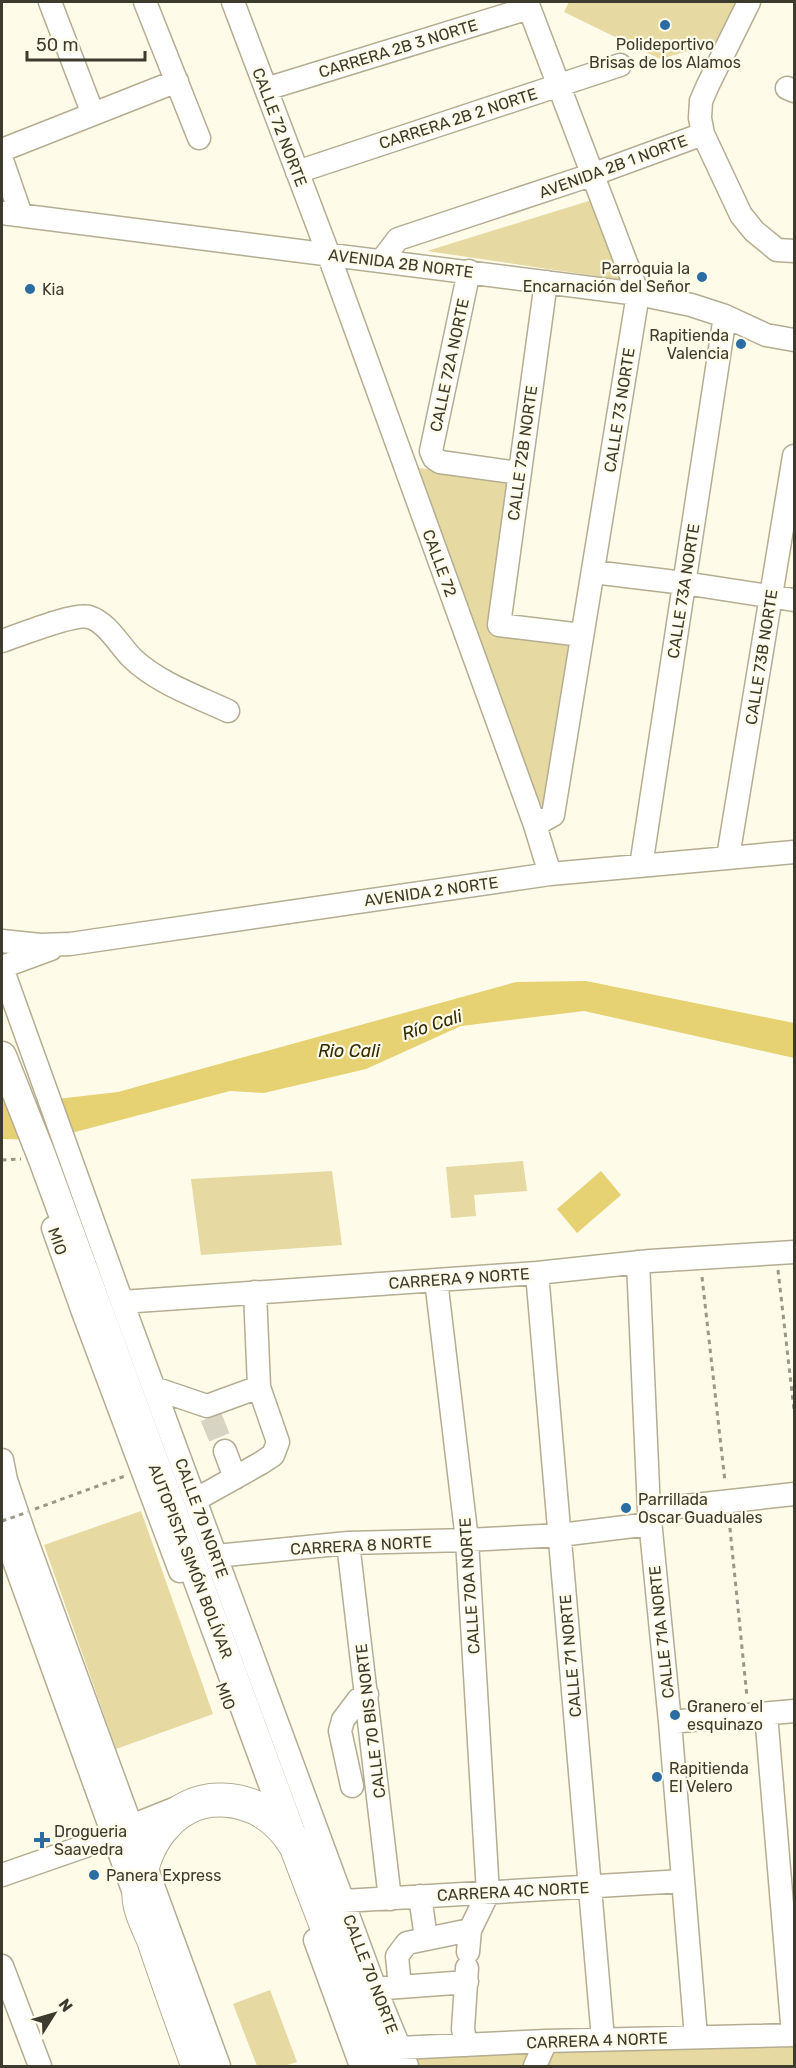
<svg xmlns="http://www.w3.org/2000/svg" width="796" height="2068" font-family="Rubik,sans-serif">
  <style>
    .green { fill: #e6d9a1 }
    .water { fill: #e6d173 }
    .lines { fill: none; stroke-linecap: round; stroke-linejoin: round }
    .minor-tunnel { stroke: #d8d4c4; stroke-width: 22; stroke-dasharray: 22 11; stroke-linecap: butt }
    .minor-casing { stroke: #b4ad91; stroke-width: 25 }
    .major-casing { stroke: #b4ad91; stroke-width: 31 }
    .highway-casing { stroke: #b4ad91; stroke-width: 35 }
    .path { stroke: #9c9889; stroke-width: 3; stroke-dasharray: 4.5 4.5; stroke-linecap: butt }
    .minor { stroke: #fff; stroke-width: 22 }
    .major { stroke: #fff; stroke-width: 28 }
    .highway { stroke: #fff; stroke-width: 33 }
    .path-bridge { stroke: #9c9889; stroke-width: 3; stroke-dasharray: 4.5 4.5; stroke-linecap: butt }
    .poi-dot { fill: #2b6da3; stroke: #fffbe9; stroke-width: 2 }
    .labels { text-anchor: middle; stroke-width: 4.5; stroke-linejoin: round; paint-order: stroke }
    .poi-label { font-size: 16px; fill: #3d3a2e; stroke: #fffbe9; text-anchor: start }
    .street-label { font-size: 16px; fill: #3d3a2e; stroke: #fffbe9 }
    .water-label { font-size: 18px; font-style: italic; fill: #342b01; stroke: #fffbe9 }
  </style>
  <rect width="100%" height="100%" fill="#fffbe9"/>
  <path class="green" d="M569,2H749L730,39L660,59L564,12Z
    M592,200L622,280L427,251Z
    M419,468L510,478L494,631L569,645L547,805L534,804Z
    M523,1161L527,1191L474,1195L476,1216L451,1218L446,1167Z
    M332,1171L342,1245L201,1255L191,1179Z
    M141,1511L213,1714L116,1749L44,1545Z
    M270,1990L297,2062L284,2066H257L233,2004Z
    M794,2035V2066H407L399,2048Z"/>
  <path class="water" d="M586,981L794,1023V1058L584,1011L461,1026L366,1069L264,1093L230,1091L45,1140L2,1139V1092L39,1101L118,1092L516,982Z
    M601,1171L621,1195L577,1233L557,1209Z"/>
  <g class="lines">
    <path class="minor-tunnel" d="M211,1417L225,1451"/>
    <g class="minor-casing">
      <path id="minor" d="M50,2L93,114
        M145,2L199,138
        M233,2L328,253L535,825L550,874
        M527,2L638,294L553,815L535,825
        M749,2L708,85L701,101L700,118L703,134L741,215L754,231L777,250L794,251
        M787,88L794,91
        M266,89L529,8
        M2,150L177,81
        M2,160L21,215
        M297,172L620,65
        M2,213L638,294L691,305L725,316L766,335L794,340
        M382,260L398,239L594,174L703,134
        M469,271L431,451L434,458L440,462L519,473
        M546,282L499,625L582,635
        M593,572L684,583L794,600
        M2,641C20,635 73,613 89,617C107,622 120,646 132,658C158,683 196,696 228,711
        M728,857L794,456
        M641,866L725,316
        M2,941L40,945L70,944L550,874L794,852
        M2,967L51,949
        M2,968L122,1302L375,1988L407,2066
        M53,1228L83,1312L180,1571
        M638,1262L649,1510L670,1722L696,2037
        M537,1273L603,2039
        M436,1280L467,1540L488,1893L470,1930
        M122,1302L537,1273L650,1261L794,1252
        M154,1388L207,1406L259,1387
        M225,1451L235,1478
        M2,1460L6,1480L25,1536L219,2066
        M195,1500L261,1463L273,1455L278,1442L259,1387L255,1292
        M649,1510L794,1494
        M348,1543L390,1899
        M216,1556L348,1543L467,1540L560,1535L650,1524
        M766,1714L793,2035
        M670,1722L794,1711
        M352,1786L340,1731L343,1720L358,1700L367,1694
        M2,1875L117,1835
        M420,1896L426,1938
        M343,1901L683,1881
        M315,1940L361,2066
        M2,1966L40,2066
        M400,1987L397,1956L407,1943L470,1930L468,1952
        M386,1988L467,1982
        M466,2045L463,2029L467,1968
        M399,2048L546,2041L794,2035
        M535,2066L546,2041"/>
    </g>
    <g class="major-casing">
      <path id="major" d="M2,1056L42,1157L294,1841
        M2,1509L10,1541L139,1898
        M117,1835L182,1809"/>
    </g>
    <g class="highway-casing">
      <path id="highway" d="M198,2066C183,2025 168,1983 154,1941C149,1929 139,1909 139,1897C137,1850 171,1798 222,1800C255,1801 279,1818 296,1846L380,2066"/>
    </g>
    <path class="path" d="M2,1160L21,1159
      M778,1270L794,1410
      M702,1277L725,1482
      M35,1509L125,1476
      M729,1519L747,1697"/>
    <use href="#minor" class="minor"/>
    <use href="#major" class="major"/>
    <use href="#highway" class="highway"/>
    <path class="path-bridge" d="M2,1521L28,1512"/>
  </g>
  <g class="poi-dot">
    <circle cx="665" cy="25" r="6"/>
    <circle cx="702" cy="277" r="6"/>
    <circle cx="30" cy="289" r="6"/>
    <circle cx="741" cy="344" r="6"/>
    <circle cx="626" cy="1508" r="6"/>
    <circle cx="675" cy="1715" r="6"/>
    <circle cx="657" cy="1777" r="6"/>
    <path d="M39 1831h6v6h6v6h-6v6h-6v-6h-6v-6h6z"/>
    <circle cx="94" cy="1875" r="6"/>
  </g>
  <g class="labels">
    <g class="poi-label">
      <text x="665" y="50" text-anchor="middle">Polideportivo<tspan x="665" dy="18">Brisas de los Alamos</tspan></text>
      <text x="690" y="274" text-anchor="end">Parroquia la<tspan x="690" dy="18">Encarnación del Señor</tspan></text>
      <text x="42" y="295">Kia</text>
      <text x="729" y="341" text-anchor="end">Rapitienda<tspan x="729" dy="18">Valencia</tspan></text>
      <text x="638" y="1505">Parrillada<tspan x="638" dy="18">Oscar Guaduales</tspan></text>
      <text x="687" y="1712">Granero el<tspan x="687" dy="18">esquinazo</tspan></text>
      <text x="669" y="1774">Rapitienda<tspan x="669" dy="18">El Velero</tspan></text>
      <text x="54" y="1837">Drogueria<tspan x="54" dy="18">Saavedra</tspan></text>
      <text x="106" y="1881">Panera Express</text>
    </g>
    <g class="street-label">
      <text transform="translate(398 48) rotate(-17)" y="6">CARRERA 2B 3 NORTE</text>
      <text transform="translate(458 118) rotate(-18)" y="6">CARRERA 2B 2 NORTE</text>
      <text transform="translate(280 127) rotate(69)" y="6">CALLE 72 NORTE</text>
      <text transform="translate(613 166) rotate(-20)" y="6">AVENIDA 2B 1 NORTE</text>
      <text transform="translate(401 263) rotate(7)" y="6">AVENIDA 2B NORTE</text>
      <text transform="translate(449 365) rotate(-78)" y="6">CALLE 72A NORTE</text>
      <text transform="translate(619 410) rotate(-81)" y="6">CALLE 73 NORTE</text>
      <text transform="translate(522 453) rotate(-82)" y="6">CALLE 72B NORTE</text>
      <text transform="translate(440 563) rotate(70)" y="6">CALLE 72</text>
      <text transform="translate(683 591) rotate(-81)" y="6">CALLE 73A NORTE</text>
      <text transform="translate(761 657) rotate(-81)" y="6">CALLE 73B NORTE</text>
      <text transform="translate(431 891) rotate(-8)" y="6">AVENIDA 2 NORTE</text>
      <text transform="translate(58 1241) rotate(71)" y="6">MIO</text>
      <text transform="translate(459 1278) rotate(-4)" y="6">CARRERA 9 NORTE</text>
      <text transform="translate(202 1518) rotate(70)" y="6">CALLE 70 NORTE</text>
      <text transform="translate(361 1545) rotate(-3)" y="6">CARRERA 8 NORTE</text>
      <text transform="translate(191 1561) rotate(69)" y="6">AUTOPISTA SIMÓN BOLÍVAR</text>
      <text transform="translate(469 1586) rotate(-94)" y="6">CALLE 70A NORTE</text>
      <text transform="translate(661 1632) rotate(-96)" y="6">CALLE 71A NORTE</text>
      <text transform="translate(570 1656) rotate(-95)" y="6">CALLE 71 NORTE</text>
      <text transform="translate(226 1696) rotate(69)" y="6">MIO</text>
      <text transform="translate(370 1721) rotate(-97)" y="6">CALLE 70 BIS NORTE</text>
      <text transform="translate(513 1891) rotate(-3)" y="6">CARRERA 4C NORTE</text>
      <text transform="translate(371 1974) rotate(69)" y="6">CALLE 70 NORTE</text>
      <text transform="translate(597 2040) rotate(-2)" y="6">CARRERA 4 NORTE</text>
    </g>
    <g class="water-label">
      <text transform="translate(432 1025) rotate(-18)" y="6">Río Cali</text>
      <text x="349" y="1057">Rio Cali</text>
    </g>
  </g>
  <rect width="796" height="2068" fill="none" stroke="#3d3a2e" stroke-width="6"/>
  <g transform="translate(54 2014) rotate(53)" stroke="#fffbe9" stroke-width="4.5" paint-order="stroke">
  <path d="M0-4.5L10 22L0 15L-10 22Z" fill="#3d3a2e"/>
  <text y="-9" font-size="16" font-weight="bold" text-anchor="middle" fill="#3d3a2e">N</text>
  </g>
  <path d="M27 51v9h118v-9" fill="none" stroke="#3d3a2e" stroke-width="3"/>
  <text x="36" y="51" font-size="18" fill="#3d3a2e" stroke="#fffbe9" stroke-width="4.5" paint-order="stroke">50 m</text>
</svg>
